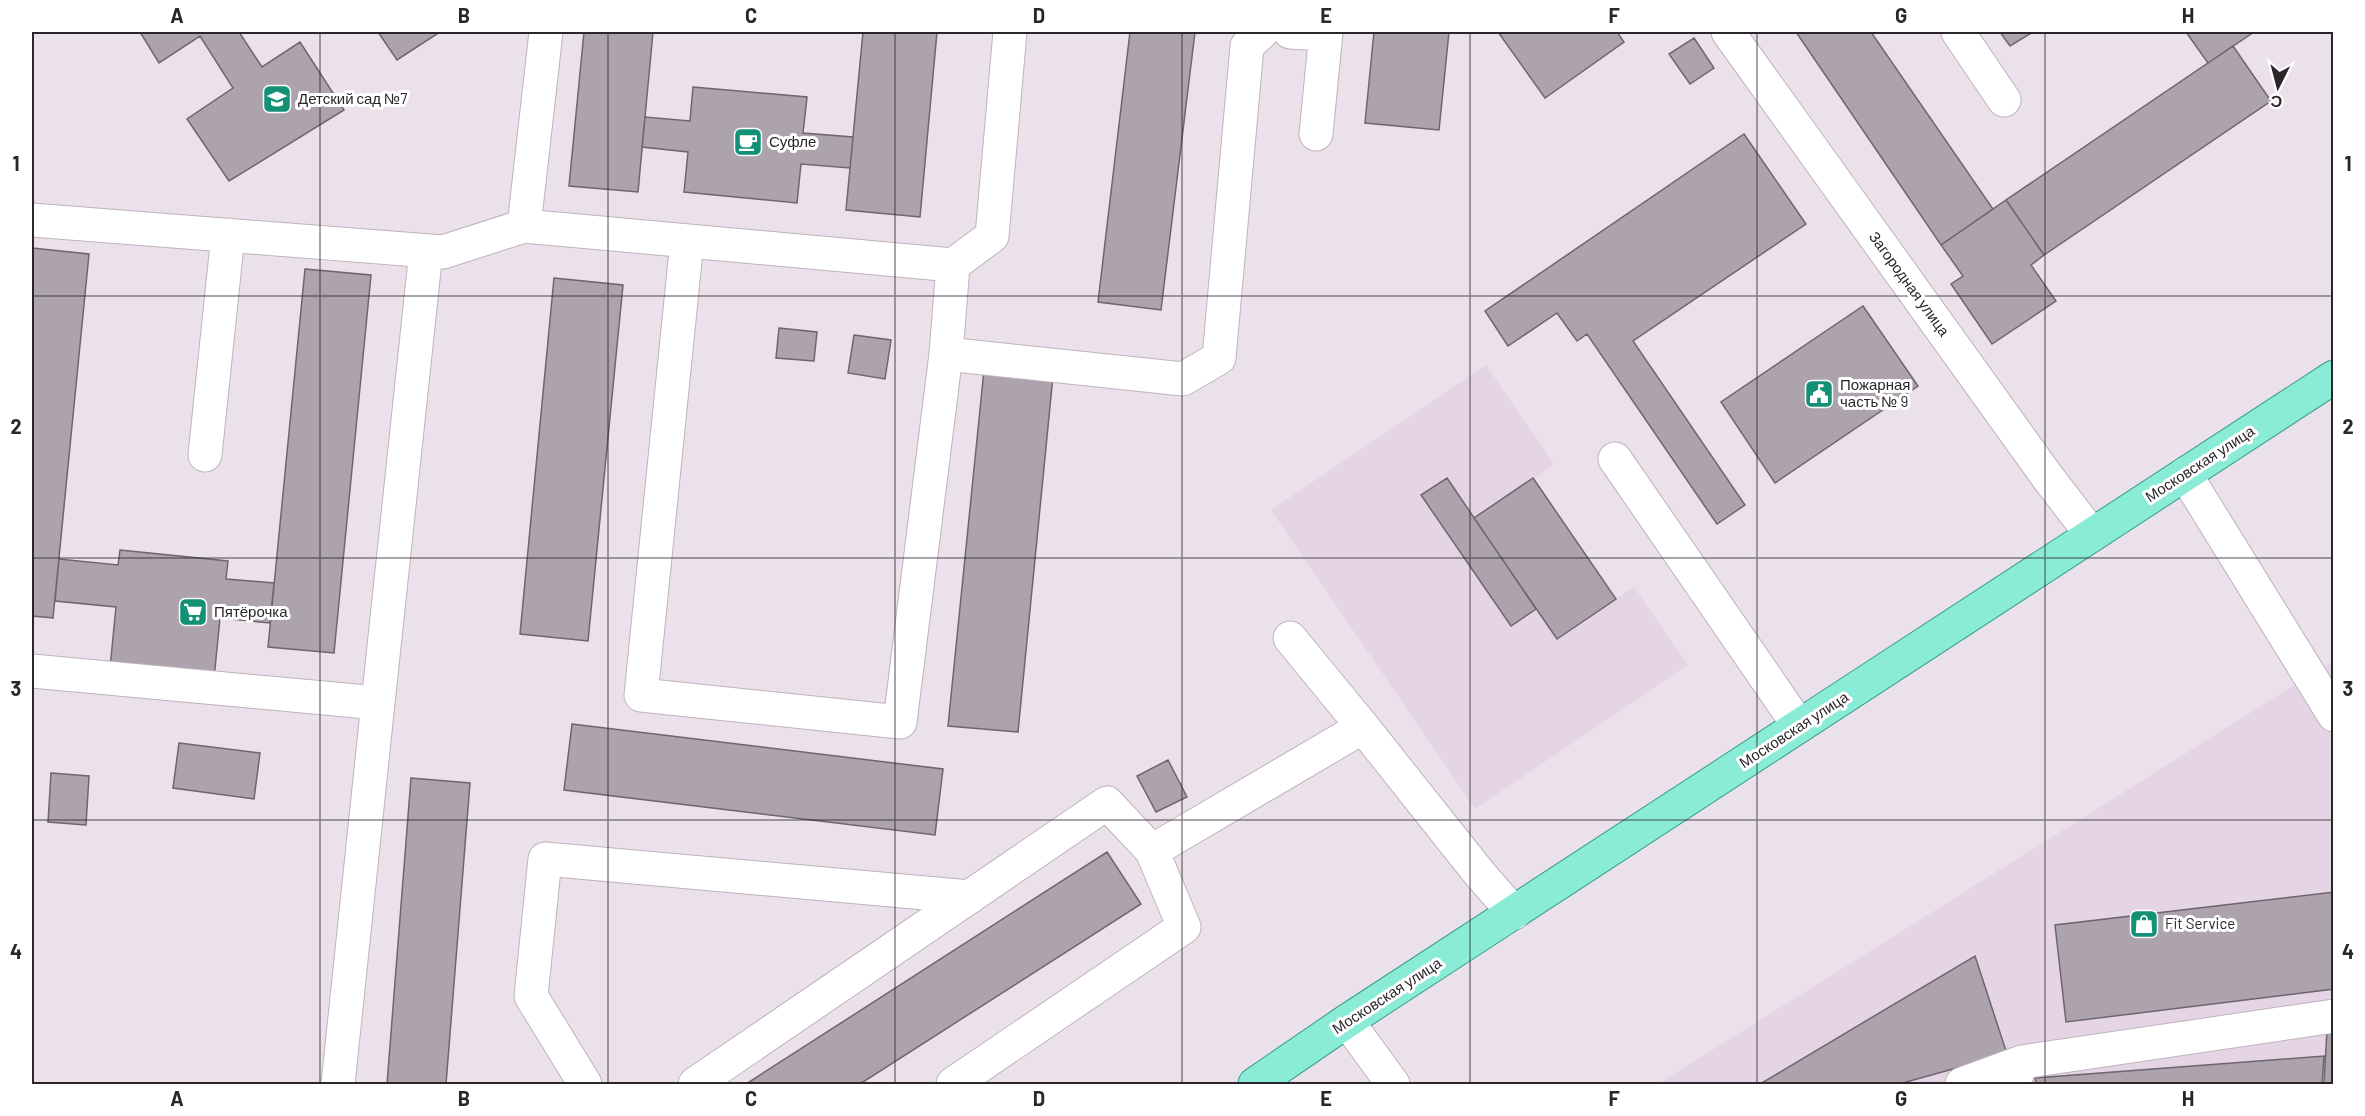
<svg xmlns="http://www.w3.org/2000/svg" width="2365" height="1116" font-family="Barlow,sans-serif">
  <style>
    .built { fill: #e4d4e4 }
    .building { fill: #ada3ad; stroke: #6e656e; stroke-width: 1.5 }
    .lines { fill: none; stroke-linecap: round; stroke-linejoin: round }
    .minor-casing { stroke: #beb3bd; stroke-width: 35 }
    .major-casing { stroke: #369e88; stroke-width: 35 }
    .minor { stroke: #fff; stroke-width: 33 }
    .major { stroke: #8aecd6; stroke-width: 33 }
    .grid { fill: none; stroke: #2a262a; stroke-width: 1.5; stroke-opacity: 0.55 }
    .labels { text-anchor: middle; stroke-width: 6; stroke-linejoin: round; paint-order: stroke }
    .poi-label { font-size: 15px; fill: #2a262a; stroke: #fff; text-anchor: start }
    .street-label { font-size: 15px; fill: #2a262a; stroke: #fff }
    .neatline { fill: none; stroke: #2a262a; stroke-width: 2 }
    .grid-label { font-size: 20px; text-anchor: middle; font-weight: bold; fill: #2a262a }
  </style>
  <rect width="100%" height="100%" fill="#ebe1eb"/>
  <path class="built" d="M1486,365L1554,464L1534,479L1615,599L1634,587L1688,665L1475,809L1271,510Z
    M2333,661V1084H1658Z"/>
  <path class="building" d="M140,32H239L262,67L300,42L344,110L229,181L187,119L233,88L200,36L159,63Z
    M378,32H440L397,60Z
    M584,32H653L638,192L569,186Z
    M863,32H937L920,217L846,210Z
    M1130,32H1195L1161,310L1098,302Z
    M1374,32H1449L1439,130L1365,123Z
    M1498,32H1617L1624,42L1545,98Z
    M1796,32H1871L1993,209L1941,245Z
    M2000,32H2033L2010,46Z
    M2186,32H2254L2208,63Z
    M1694,38L1714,68L1690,84L1669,54Z
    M2233,46L2271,101L2044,255L2006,200Z
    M693,87L807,97L803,133L853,137L850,168L801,164L797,203L684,192L688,152L642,147L645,117L690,121Z
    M1744,134L1806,224L1633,341L1745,505L1717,524L1587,334L1577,341L1557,313L1508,346L1485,311Z
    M2006,200L2044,255L2031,265L2056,301L1992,344L1951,284L1963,276L1941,245Z
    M32,248L89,254L53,618L32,616Z
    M305,269L371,275L334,653L268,647Z
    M554,278L623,285L588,641L520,634Z
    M1863,306L1918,386L1775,483L1721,402Z
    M779,328L817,332L814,361L776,358Z
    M854,335L891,340L885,379L848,373Z
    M984,370L1053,376L1018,732L948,726Z
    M1447,478L1536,609L1511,626L1421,495Z
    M1533,478L1616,599L1557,639L1474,518Z
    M120,550L228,561L226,579L274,583L270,623L220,618L214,679L110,668L116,607L55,601L59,559L118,565Z
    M572,724L943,769L935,835L564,790Z
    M179,743L260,753L254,799L173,788Z
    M1168,760L1187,797L1156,812L1137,776Z
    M51,773L89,776L86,825L48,822Z
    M411,778L470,783L446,1084H387Z
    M1107,852L1141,904L860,1084H746Z
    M2334,892V989L2066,1022L2055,925Z
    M1975,956L2007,1054L1899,1084H1760Z
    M2327,1030H2334V1084H2324Z
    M2324,1056L2322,1084H2036L2035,1078Z"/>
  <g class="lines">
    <g class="minor-casing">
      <path id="minor" d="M1290,32L1326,34
        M1728,32L2046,475L2092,535
        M1958,32L2004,100
        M1316,134L1326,32
        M32,220L443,252L524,226L546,32
        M524,226L953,265L946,354L1183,379L1219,358L1247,46L1262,32
        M687,241L641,695L900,722L946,354
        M953,265L992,236L1010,32
        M205,455L228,235
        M1615,459L1799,726
        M2185,474L2334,715
        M1290,638L1363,727
        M32,671L378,703L426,251
        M1152,851L1363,727L1479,873L1514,913
        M1347,1021L1393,1084
        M338,1084L378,703
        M585,1084L531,996L545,859L970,897
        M695,1084L1107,803L1152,851L1184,927L953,1084
        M1962,1084L2022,1062
        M2013,1084L2022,1062L2334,1016"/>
    </g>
    <g class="major-casing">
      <path id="major" d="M1255,1084L1347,1021L2334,377"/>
    </g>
    <use href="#minor" class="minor"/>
    <use href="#major" class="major"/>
  </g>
  <path class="grid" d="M320,32V1084M608,32V1084M895,32V1084M1182,32V1084M1470,32V1084M1757,32V1084M2045,32V1084M32,296H2334M32,558H2334M32,820H2334"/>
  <defs>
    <g id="school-square" transform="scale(1.5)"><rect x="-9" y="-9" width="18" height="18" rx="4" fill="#139177" stroke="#fff"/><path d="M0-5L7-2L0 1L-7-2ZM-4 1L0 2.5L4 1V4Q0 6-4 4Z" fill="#fff"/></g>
    <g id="cafe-square" transform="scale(1.5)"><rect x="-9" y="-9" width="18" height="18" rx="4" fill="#139177" stroke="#fff"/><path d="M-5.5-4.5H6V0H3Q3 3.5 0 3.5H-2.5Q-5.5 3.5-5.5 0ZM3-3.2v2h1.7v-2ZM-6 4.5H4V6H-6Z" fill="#fff"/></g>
    <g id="civic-square" transform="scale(1.5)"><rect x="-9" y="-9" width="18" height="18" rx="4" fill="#139177" stroke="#fff"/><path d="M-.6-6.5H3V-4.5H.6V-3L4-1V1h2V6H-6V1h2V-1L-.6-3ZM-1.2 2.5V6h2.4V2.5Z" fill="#fff"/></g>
    <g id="supermarket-square" transform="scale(1.5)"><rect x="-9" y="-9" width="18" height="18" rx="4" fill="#139177" stroke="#fff"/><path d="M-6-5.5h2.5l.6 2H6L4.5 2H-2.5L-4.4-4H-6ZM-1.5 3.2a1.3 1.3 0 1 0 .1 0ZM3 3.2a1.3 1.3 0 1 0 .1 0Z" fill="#fff"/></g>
    <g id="shop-square" transform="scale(1.5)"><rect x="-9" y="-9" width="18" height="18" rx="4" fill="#139177" stroke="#fff"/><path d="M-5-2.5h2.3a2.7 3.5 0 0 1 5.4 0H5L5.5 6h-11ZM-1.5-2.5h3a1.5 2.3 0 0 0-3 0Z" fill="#fff"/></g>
  </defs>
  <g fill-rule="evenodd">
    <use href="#school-square" x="277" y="99"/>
    <use href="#cafe-square" x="748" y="142"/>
    <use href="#civic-square" x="1819" y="394"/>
    <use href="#supermarket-square" x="193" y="612"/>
    <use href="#shop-square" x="2144" y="924"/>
  </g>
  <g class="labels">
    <g class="poi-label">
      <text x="298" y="104">Детский сад №7</text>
      <text x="769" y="147">Суфле</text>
      <text x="1840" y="390">Пожарная<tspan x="1840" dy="17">часть № 9</tspan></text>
      <text x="214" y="617">Пятёрочка</text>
      <text x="2165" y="929">Fit Service</text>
    </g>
    <g class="street-label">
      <text transform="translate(1909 284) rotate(54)" y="5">Загородная улица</text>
      <text transform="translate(2200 464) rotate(-33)" y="5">Московская улица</text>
      <text transform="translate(1794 730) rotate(-33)" y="5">Московская улица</text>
      <text transform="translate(1387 996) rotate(-33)" y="5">Московская улица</text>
    </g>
  </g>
  <rect width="2365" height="1116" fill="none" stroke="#ffffff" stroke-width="66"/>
  <g transform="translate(2278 87) rotate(186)" stroke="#ffffff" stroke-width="4.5" paint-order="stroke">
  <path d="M0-4.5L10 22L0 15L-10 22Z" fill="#2a262a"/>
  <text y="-9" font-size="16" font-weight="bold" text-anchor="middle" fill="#2a262a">С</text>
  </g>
  <rect x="33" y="33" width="2299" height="1050" class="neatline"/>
  <g class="grid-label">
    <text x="177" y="23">A</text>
    <text x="464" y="23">B</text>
    <text x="751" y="23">C</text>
    <text x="1039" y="23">D</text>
    <text x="1326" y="23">E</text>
    <text x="1614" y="23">F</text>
    <text x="1901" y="23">G</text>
    <text x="2188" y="23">H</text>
    <text x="16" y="171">1</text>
    <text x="2348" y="171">1</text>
    <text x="16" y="434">2</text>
    <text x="2348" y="434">2</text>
    <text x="16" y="696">3</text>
    <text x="2348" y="696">3</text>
    <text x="16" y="959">4</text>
    <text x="2348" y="959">4</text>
    <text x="177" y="1106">A</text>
    <text x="464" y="1106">B</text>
    <text x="751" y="1106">C</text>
    <text x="1039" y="1106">D</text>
    <text x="1326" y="1106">E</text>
    <text x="1614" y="1106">F</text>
    <text x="1901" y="1106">G</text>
    <text x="2188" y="1106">H</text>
  </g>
</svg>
